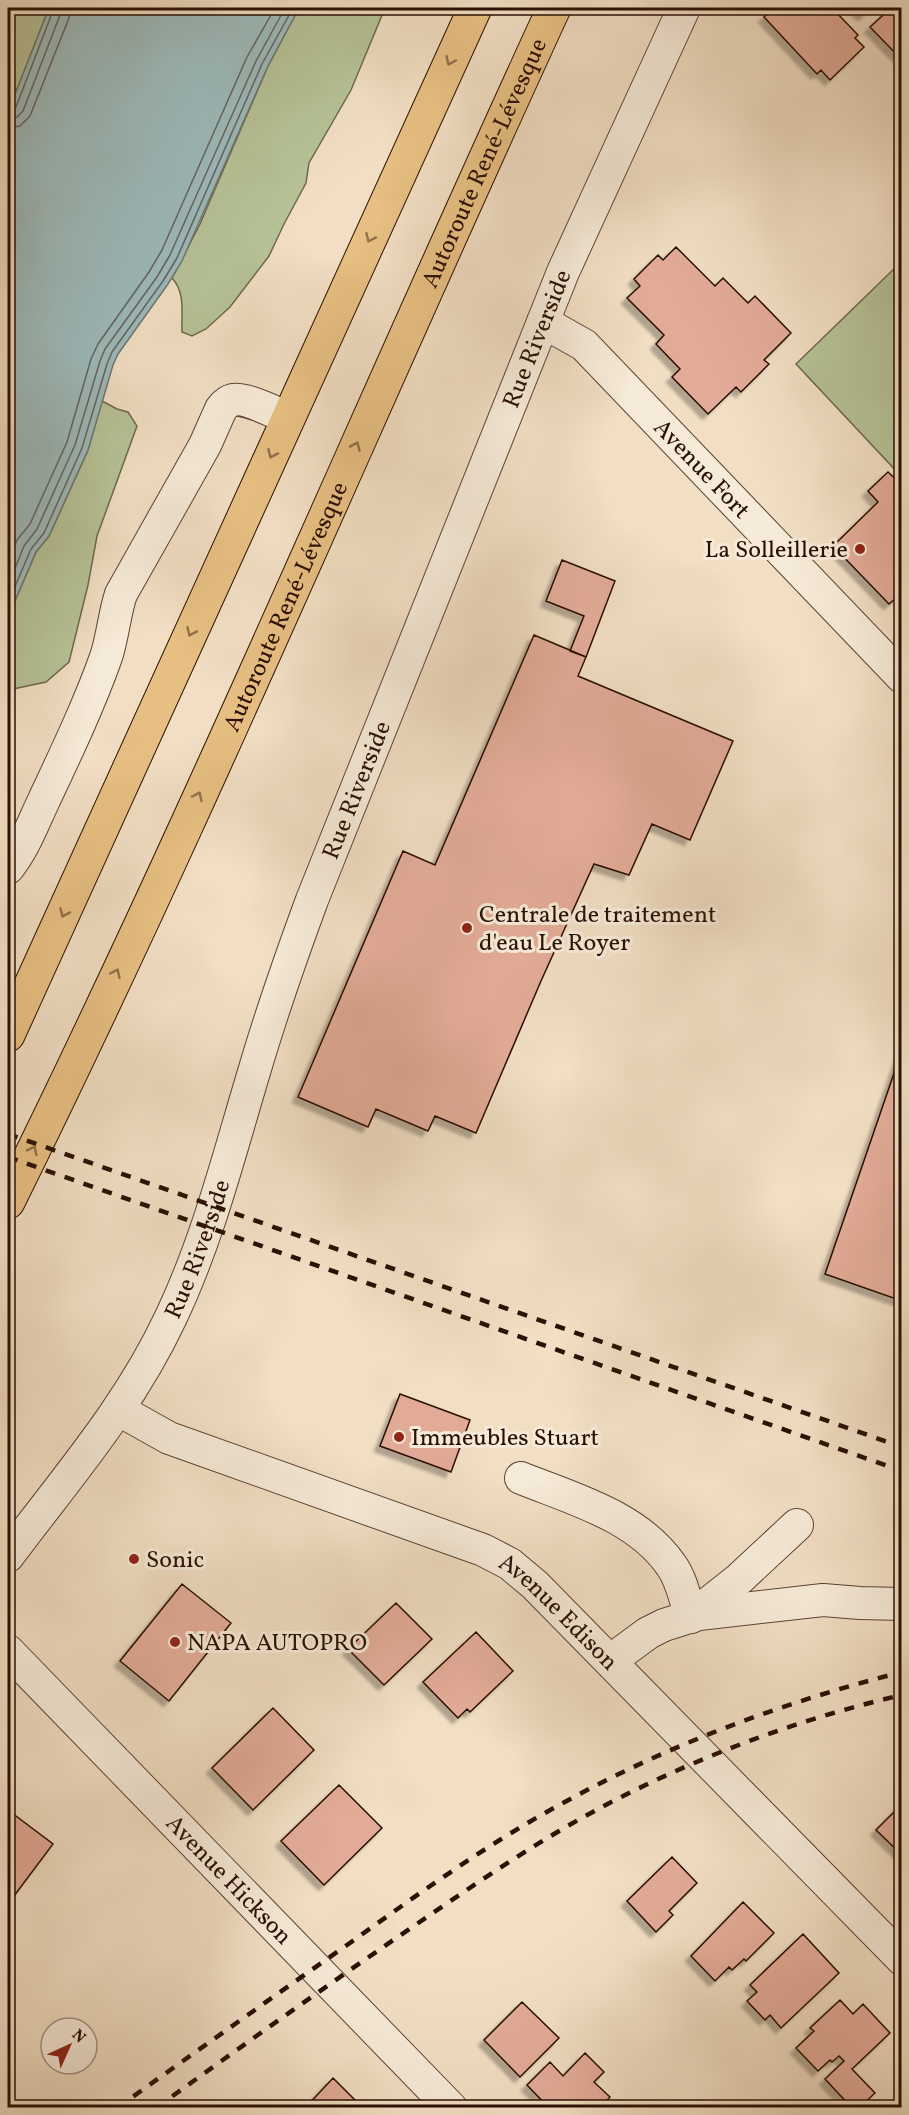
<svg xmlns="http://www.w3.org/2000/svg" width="909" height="2115" font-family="Vollkorn,serif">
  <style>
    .green { fill: #b6c297; stroke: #70684d; stroke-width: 1.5 }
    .water { fill: #9dbbbc; stroke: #6f7672; stroke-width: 1.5 }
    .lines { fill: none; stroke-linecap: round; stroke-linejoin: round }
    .shore { stroke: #646560; stroke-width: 1.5 }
    .building { fill: #e2ab97; stroke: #2a0f03; stroke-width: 1.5; filter: url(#shadow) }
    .minor-casing { stroke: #5c4333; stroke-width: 34 }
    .highway-casing { stroke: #2a0f03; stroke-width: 35 }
    .minor { stroke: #f6ead8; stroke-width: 32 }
    .highway { stroke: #e8bf82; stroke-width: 33 }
    .rail { stroke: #2a0f03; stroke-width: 4.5; stroke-dasharray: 10 10; stroke-linecap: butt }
    .oneway { stroke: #927049 }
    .poi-dot { fill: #8f2418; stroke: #f6ead8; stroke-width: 2 }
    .labels { text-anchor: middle; stroke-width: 6; stroke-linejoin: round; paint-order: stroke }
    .street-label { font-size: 24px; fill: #2a0f03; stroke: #f6ead8 }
    .poi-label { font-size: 24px; fill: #2a0f03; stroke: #f6ead8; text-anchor: start }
  </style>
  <defs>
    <filter id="shadow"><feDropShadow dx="-5.5" dy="5.5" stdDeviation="1.5" flood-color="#0004"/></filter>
  </defs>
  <rect width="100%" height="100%" fill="#f1dec3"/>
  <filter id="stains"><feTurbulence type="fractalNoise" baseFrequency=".00333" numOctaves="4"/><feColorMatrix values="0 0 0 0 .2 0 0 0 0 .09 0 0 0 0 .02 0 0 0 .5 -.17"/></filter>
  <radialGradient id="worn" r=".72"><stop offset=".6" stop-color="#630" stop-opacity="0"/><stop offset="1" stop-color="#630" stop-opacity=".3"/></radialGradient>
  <path class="green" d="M8,8H49L16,92L8,96Z
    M299,8H385L351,90L309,163L306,183L284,224L269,256L230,307L206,329L192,336L182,332C181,314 186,293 172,278L200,224L268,66Z
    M899,264L902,267L901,476L796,364Z
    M102,401L117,409L128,412L137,426L97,536L88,585L69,662L46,682L8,690V617L36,552L49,536L88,450Z"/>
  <path class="water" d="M49,8H299L268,66L182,261L168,284L118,354L113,365L88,450L49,536L36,552L8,617V112Z"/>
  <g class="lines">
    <path class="shore" d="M8,112L12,111L16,107L54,8
      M8,119L17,117L23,111L60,15L61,8
      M8,128L20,126L30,116L69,18L70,8
      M8,563L17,540L30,524L67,442L91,359L98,344L149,272L162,250L247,57L275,8
      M8,586L24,546L37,529L75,445L100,361L105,349L157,277L170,255L256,61L285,8
      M8,603L31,549L44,533L82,448L107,364L112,352L163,281L177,258L262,64L293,8"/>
  </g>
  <path class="building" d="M774,8H832L858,35L855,38L864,47L830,80L821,70L817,74L764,17Z
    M854,8H871L864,15Z
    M891,8H902V60L870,27Z
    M676,247L715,286L723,278L748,303L755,296L791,333L764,360L769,364L741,392L736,387L708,414L672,377L680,369L656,344L664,335L627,298L640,286L634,279L658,255L663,260Z
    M888,472L902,485V593L889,604L833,546L878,502L868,491Z
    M562,560L615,581L586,657L570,651L584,616L546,601Z
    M534,635L586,657L578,676L733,741L690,840L652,824L629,875L594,864L541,981L476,1133L435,1116L428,1131L376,1109L368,1127L298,1097L403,851L435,865Z
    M902,1050V1301L825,1274Z
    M400,1394L470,1420L451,1472L380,1446Z
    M182,1584L231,1623L169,1701L120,1661Z
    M396,1603L432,1639L384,1685L348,1649Z
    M476,1632L513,1671L470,1712L467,1709L458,1718L423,1682Z
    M273,1708L314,1750L253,1810L212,1768Z
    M339,1785L382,1828L324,1885L281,1841Z
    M902,1804V1855L876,1830Z
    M8,1810L53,1844L8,1904Z
    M672,1857L697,1883L669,1911L673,1915L656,1932L627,1901Z
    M743,1902L774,1933L746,1961L744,1959L732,1970L729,1967L715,1981L691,1956Z
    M803,1934L839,1973L781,2028L770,2015L765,2020L747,2001L757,1992L750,1985Z
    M840,2000L853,2014L863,2004L890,2033L852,2069L875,2093L859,2108H852L825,2079L844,2061L839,2056L832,2062L830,2060L818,2071L796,2048L814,2031L810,2028Z
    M522,2002L559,2038L520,2077L484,2040Z
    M585,2053L604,2072L594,2082L610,2097L600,2108H549L527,2085L550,2062L563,2076Z
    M333,2078L363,2108H305Z"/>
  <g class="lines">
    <g class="minor-casing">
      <g id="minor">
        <path id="s1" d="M543,322L584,345L902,677"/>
        <path d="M8,868C24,848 33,823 44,800C66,753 89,705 106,657C113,636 114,615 121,594L205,445L221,409C224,405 228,401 233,400C244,397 277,413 288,418"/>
        <path id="s2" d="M119,1410L169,1438L483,1550L510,1564L535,1585L902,1959"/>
        <path d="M521,1478C573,1499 637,1516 671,1565C682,1580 685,1599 691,1617L739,1579L797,1525"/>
        <path id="s3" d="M8,1556C67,1477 129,1407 171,1317C208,1239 229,1155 254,1072C271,1014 291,957 312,900L563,272L684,8"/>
        <path id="s4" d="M8,1651L451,2108"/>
        <path d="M610,1661L648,1633L664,1625L699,1614L823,1600L860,1603L902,1604"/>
      </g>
    </g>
    <g class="highway-casing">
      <g id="highway">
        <path d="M8,1035L475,8"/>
        <path id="s5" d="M8,1202C202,810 371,405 554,8"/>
      </g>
    </g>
    <use href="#minor" class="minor"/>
    <use href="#highway" class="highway"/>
    <path class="rail" d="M8,1134L902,1447
      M8,1157L902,1471
      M117,2108C194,2053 270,1999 347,1945C417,1895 487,1844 563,1803C670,1744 784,1702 902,1672
      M156,2108C246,2043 336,1979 427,1917C484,1878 540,1840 600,1808C694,1758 798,1719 902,1695"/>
  </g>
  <defs><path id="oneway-chevron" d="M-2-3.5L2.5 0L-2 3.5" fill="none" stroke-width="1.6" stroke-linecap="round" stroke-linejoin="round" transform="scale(1.5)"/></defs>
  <g class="oneway">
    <use href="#oneway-chevron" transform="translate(450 61) rotate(115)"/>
    <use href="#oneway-chevron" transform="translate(370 238) rotate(114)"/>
    <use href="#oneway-chevron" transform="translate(356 446) rotate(-66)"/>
    <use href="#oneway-chevron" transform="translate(272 454) rotate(114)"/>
    <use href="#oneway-chevron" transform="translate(191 632) rotate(114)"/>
    <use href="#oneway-chevron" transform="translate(198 796) rotate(-65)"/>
    <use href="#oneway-chevron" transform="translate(64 913) rotate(114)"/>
    <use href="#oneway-chevron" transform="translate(116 973) rotate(-65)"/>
    <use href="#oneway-chevron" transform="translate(33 1150) rotate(-64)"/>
  </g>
  <g class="poi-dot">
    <circle cx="860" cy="549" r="6"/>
    <circle cx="467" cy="928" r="6"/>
    <circle cx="399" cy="1437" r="6"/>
    <circle cx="134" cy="1559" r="6"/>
    <circle cx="175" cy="1642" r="6"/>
  </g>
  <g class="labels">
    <g class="street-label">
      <text dy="8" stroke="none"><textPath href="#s5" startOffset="1143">Autoroute René-Lévesque</textPath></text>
      <text dy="8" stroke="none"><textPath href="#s3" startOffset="1335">Rue Riverside</textPath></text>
      <text dy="8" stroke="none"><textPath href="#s1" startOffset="218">Avenue Fort</textPath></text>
      <text dy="8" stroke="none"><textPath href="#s5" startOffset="657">Autoroute René-Lévesque</textPath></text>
      <text dy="8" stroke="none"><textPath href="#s3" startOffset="849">Rue Riverside</textPath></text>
      <text dy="8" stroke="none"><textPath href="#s3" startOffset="363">Rue Riverside</textPath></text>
      <text dy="8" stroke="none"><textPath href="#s2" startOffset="489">Avenue Edison</textPath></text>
      <text dy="8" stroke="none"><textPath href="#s4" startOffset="318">Avenue Hickson</textPath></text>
    </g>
    <g class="poi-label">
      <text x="848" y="557" text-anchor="end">La Solleillerie</text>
      <text x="479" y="922">Centrale de traitement<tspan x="479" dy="28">d'eau Le Royer</tspan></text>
      <text x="411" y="1445">Immeubles Stuart</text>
      <text x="146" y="1567">Sonic</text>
      <text x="187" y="1650">NAPA AUTOPRO</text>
    </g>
  </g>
  <rect width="909" height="2115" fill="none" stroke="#f1dec3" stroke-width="30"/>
  <rect x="9" y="9" width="891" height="2097" fill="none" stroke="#2a0f03" stroke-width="3"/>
  <rect x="15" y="15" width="879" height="2085" fill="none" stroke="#2a0f03" stroke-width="1.5"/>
  <g transform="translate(69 2046) rotate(45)"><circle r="28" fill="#f6ead8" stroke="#a49283" stroke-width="1.5"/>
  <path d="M0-4.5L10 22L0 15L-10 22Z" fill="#8f2418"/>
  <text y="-9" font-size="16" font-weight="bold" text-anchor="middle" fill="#2a0f03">N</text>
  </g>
  <rect width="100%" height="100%" filter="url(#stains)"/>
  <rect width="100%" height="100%" fill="url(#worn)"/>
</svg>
